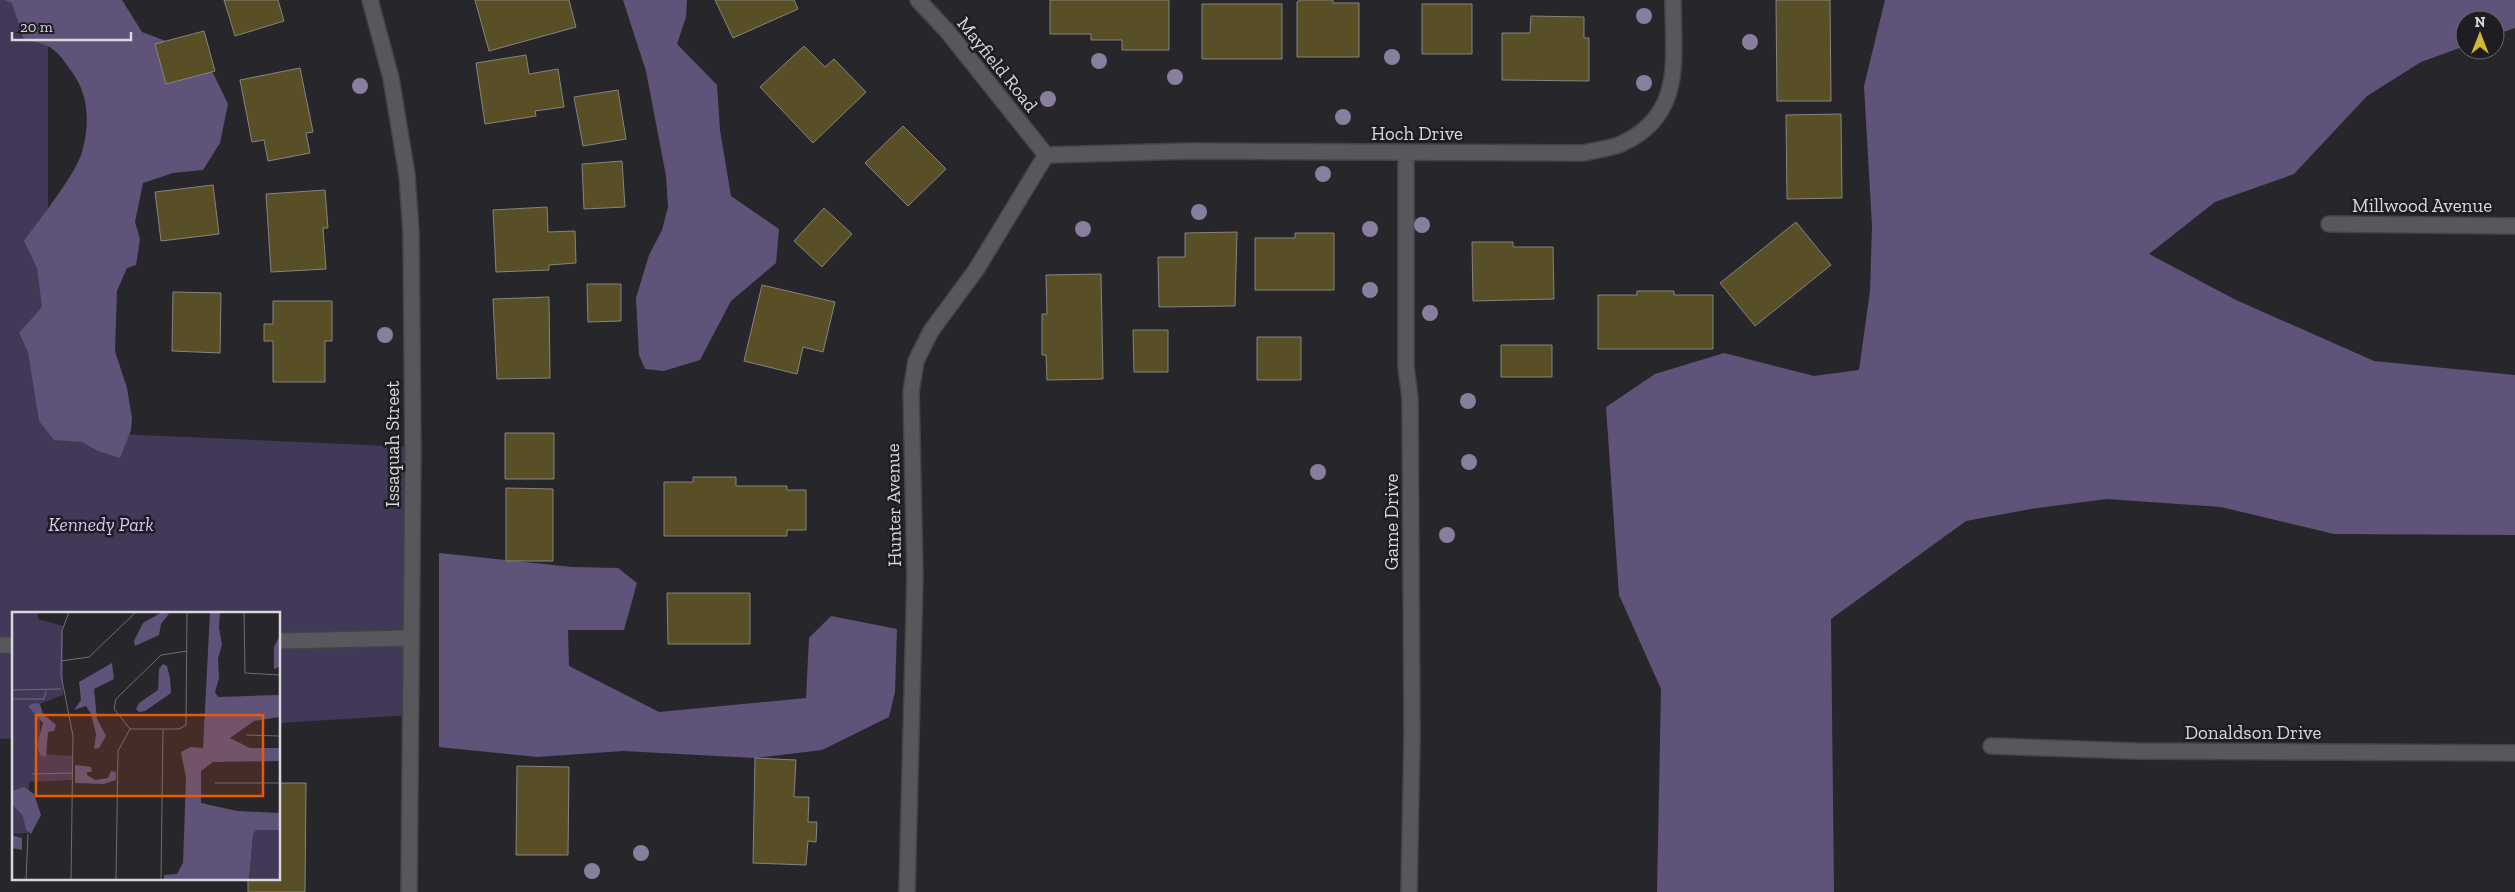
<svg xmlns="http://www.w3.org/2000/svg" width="2515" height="892" font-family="'Zilla Slab',serif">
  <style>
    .green { fill: #423857 }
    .forest { fill: #5f5379 }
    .building { fill: #594f26; stroke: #85847e }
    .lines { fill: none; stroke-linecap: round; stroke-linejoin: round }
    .minor-casing { stroke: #444347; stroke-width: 18 }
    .minor { stroke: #58575c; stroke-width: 15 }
    .tree { fill: #887f9e }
    .labels { text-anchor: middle; stroke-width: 5; stroke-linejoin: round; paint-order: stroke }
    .street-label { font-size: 19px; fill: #d9d8db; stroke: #1e1d21 }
    .park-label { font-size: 19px; font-style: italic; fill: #d7c7fc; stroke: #1e1d21 }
    .inset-road { fill: none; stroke: #6e6d71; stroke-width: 1 }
    .view { fill: #e8590c; fill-opacity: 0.15; stroke: #e8590c; stroke-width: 2.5 }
    .inset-edge { fill: none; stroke: #d9d8db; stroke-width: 2.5 }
  </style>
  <rect width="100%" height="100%" fill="#27262b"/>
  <path class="green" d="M0,0H48V431L413,447L411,715L279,723V613H14V738L0,739Z"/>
  <path class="forest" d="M4,0H122L142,32L187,49L213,73L228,104L220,143L203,170L173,173L143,183L135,222L140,239L136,265L127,268L117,291L115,351L127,388L132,418L131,430L120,458L98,451L82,442L54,440L39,421L28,352L19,333L42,307L37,268L24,241C39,220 76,174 82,152C90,124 89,95 72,72C55,48 53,45 24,40L12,3Z
    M623,0H687L686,17L677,44L717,85L720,130L731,196L779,229L776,263L731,301L700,360L664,371L645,369L639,355L636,298L649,255L662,230L668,207L666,176L646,71Z
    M1885,0H2515V28L2495,35V20H2465V46L2421,62L2367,96L2294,174L2215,202L2149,254L2236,300L2374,361L2515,375V535L2334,534L2221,507L2107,499L2031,509L1966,521L1831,619L1834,892H1657L1661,689L1619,595L1606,407L1655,374L1724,353L1814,376L1859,370L1870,291L1872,226L1864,86Z
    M439,553L572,567L618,568L637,583L624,630H568L569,666L659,712L806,698L809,638L831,616L897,629L895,692L889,717L822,750L755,758L623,751L537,757L439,747Z"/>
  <path class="building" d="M224,0H278L284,21L235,36Z
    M475,0H569L576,27L489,51Z
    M715,0H794L798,9L733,38Z
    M1050,0H1169V50H1122V40H1091V34H1050Z
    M1300,0H1333V3H1359V57H1297V2Z
    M1776,0H1830L1831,101H1777Z
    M1202,4H1282V59H1202Z
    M1422,4H1472V54H1422Z
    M1531,16L1584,17V38H1589V81L1502,80V33H1530Z
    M204,31L215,71L166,84L155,44Z
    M804,46L825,67L834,59L866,92L813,143L760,87Z
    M526,55L529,74L558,69L564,107L535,111L536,116L485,124L476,63Z
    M300,68L313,132L306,133L310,153L268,161L264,140L252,142L240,80Z
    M618,90L626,139L583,146L574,97Z
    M1841,114L1842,198L1787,199L1786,115Z
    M903,126L946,169L908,206L865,163Z
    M622,161L625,207L584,209L582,164Z
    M213,185L219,234L161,241L155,192Z
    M325,190L328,228H323L326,269L271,272L266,194Z
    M547,207L548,232L575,231L576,263L549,265V270L496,272L493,210Z
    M824,208L852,234L822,267L794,241Z
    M1796,222L1831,265L1755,326L1720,283Z
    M1237,232L1235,306L1159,307L1158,257H1185V233Z
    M1295,233H1334V290H1255V238H1295Z
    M1472,242H1513V247H1553L1554,299L1473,301Z
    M1101,274L1103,379L1047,380L1046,355H1042V314H1047L1046,275Z
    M587,284H621V321L588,322Z
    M762,285L835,302L823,352L803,347L797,374L744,361Z
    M1637,291H1674V295H1713V349H1598V295H1637Z
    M173,292L221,293L220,353L172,351Z
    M549,297L550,378L497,379L493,299Z
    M273,301H332V341H325V382H273V341H264V324H273Z
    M1133,330H1168V372H1134Z
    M1257,337H1301V380H1257Z
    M1501,345H1552V377H1501Z
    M505,433H554V479H505Z
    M693,477H736V486H787V490H806V530H787V536H664V482H693Z
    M506,488L553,489V561H506Z
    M667,593H750V644H668Z
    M755,758L796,760L794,797H809L808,822H817L816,842L808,841L806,865L753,863Z
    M517,766L569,767L568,855H516Z
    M279,783H306L305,892H248V878H279Z"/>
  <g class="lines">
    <g class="minor-casing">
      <path id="minor" d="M370,0L391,78L407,175L411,232L413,453L409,892
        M918,0L947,31L1046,155
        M1406,153V367L1410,398L1412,736L1409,892
        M1046,155L1192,151L1583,153C1595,150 1610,149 1621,144C1685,115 1673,59 1673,0
        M2329,224L2515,226
        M279,641L410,638
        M0,645H14
        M1991,746L2136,751L2515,753
        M907,892L915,576L911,392L916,361L931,331L976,270L1046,155"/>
    </g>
    <use href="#minor" class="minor"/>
  </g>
  <g class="tree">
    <circle cx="1644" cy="16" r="8"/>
    <circle cx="1750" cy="42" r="8"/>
    <circle cx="1392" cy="57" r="8"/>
    <circle cx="1099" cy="61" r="8"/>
    <circle cx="1175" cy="77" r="8"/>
    <circle cx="1644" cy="83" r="8"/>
    <circle cx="360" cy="86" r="8"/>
    <circle cx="1048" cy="99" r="8"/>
    <circle cx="1343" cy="117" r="8"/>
    <circle cx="1323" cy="174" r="8"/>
    <circle cx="1199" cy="212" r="8"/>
    <circle cx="1422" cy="225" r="8"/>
    <circle cx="1083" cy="229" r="8"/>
    <circle cx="1370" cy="229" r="8"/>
    <circle cx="1370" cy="290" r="8"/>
    <circle cx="1430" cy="313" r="8"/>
    <circle cx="385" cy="335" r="8"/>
    <circle cx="1468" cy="401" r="8"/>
    <circle cx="1469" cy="462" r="8"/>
    <circle cx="1318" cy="472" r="8"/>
    <circle cx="1447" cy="535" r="8"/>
    <circle cx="641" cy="853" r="8"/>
    <circle cx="592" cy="871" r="8"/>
  </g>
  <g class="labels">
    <g class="street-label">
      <text transform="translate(998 64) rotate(51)" y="7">Mayfield Road</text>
      <text x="1417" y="140">Hoch Drive</text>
      <text x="2422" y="212">Millwood Avenue</text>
      <text transform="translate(392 444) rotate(-90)" y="7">Issaquah Street</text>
      <text transform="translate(893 505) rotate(-91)" y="7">Hunter Avenue</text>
      <text transform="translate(1391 522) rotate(-90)" y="7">Game Drive</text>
      <text x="2253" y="739">Donaldson Drive</text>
    </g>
    <g class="park-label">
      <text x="101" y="531">Kennedy Park</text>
    </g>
  </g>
  <g transform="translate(12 612)">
    <rect width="268" height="268" fill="#27262b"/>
    <path d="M0,0H26V7L51,14V83L28,92V142L61,144V168L17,170L16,221L0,222ZM258,216L267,218V267H237L241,223L244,218Z" fill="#423857"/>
    <path d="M150,0L157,2L149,12L147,23L123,34L122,29L131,11ZM198,0H208L207,16L210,32L206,47L207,66L203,80L206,85L267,83V105L242,109L218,126L238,136H267L268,149L201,150L189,159V191L225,199L267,201V218H244L241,223L237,267H152V263L165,262L171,251L174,166L169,140L179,135L191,136ZM267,25V55L262,57V35ZM100,51L102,67L82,77L85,107L94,124L87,136L82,137L84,122L79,102L74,94L62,98L69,88L67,70ZM151,52L155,54L158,66L159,81L133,99L127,100L124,97L127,91L146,78L147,57ZM22,91L28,92L31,102L44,113L42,119L36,120L34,145L28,143L25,133L31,111L16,94ZM63,153L79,155L80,160H75V163L83,168L96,166L99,159L104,160V168L92,172L63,171ZM12,175L22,182L29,203L19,222L14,218L11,204L0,192V179ZM0,223L10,226V238L0,236Z" fill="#5f5379"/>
    <path class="inset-road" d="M57,0L50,19L49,63L61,124L59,267M232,0L233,61L268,63M49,49L77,45L124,0M0,78L49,77M0,87H32L34,79M118,117H167L174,113L175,0M118,117L102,97L104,87L149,43L175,39M234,123L268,124M20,162L61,161M203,171H268M14,267L16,222M104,267L106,139L118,117M149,267L151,117"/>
    <path class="view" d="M24,103H251V184H24Z"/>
    <rect width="268" height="268" class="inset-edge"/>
  </g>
  <g transform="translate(2480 35)"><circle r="24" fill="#1e1d21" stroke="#69686b"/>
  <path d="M0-4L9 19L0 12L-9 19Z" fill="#d2b736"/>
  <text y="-8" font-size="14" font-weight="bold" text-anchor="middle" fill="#d9d8db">N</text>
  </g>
  <path d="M12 32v8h119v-8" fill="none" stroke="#d9d8db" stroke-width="2.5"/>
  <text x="20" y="32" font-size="15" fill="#d9d8db" stroke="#1e1d21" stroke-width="4" paint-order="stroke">20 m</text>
</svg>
